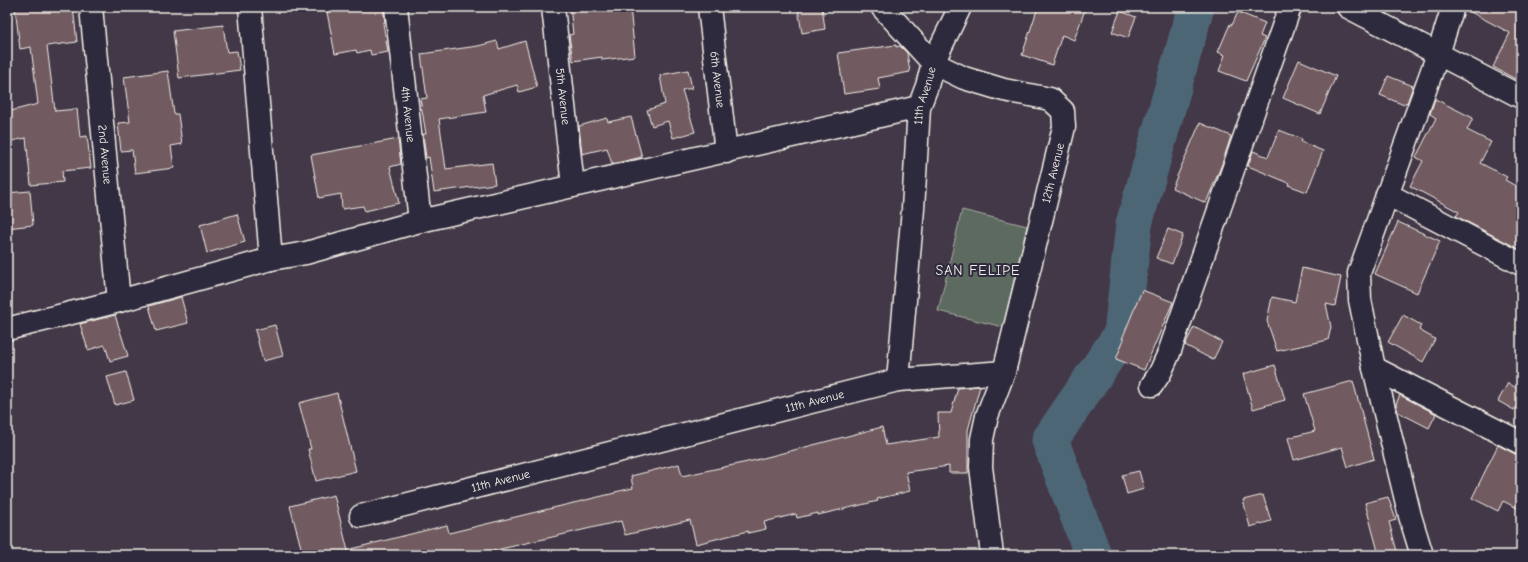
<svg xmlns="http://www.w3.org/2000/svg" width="1528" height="562" font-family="'Comic Neue',sans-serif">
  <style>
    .pitch { fill: #5d6a5f; stroke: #a8aea4 }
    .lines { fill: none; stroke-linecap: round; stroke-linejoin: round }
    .river { stroke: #4d6674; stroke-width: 37 }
    .building { fill: #715a61; stroke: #f4f1e8 }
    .minor-casing { stroke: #f4f1e8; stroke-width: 25 }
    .minor { stroke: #2f2a3d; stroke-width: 22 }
    .labels { text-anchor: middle; stroke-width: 4; stroke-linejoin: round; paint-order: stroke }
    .street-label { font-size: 12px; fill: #f4f1e8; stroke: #2f2a3d }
    .quarter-label { font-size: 14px; letter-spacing: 1px; fill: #f4f1e8; stroke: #2f2a3d }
  </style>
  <rect width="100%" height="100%" fill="#433848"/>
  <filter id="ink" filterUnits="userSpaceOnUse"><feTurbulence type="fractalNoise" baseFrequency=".025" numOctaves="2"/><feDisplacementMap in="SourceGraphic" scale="8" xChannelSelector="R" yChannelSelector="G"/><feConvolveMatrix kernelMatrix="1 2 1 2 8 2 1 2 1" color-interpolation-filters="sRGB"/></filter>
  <g filter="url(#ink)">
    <path class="pitch" d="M962,210L1027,226L1003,327L938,311Z"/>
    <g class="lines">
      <path class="river" d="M1093,555L1050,440L1122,334L1134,224L1196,7"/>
    </g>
    <path class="building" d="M15,7H73L77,42L47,46L55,111L77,109L80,137L87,136L91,168L62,171L63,182L31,185L26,138L7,142V112L38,104L31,47L20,49Z
      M326,7H350L351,11L372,7H383L385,22L383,23L388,52L371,55L370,50L357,53L356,50L335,54Z
      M570,7H630L635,56L602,60V57L573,61L569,35L573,34Z
      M810,7H822L825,29L802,33L798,9Z
      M1038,7H1086L1074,40L1062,35L1052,65L1022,55Z
      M1465,7H1521V82L1493,67L1510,33L1465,9Z
      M1120,11L1136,17L1128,38L1112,32Z
      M1238,12L1265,23L1260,36L1265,38L1246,81L1219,71L1225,55L1218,52L1230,24L1232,25Z
      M223,25L227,52L237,51L240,70L179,78L173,31Z
      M497,41L499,49L525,41L537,87L519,92L517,85L483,95L486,112L439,119L446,169L492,163L495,184L434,192L429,157L426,158L423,134H426L420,99L427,98L421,54L478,46Z
      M896,45V47L900,46L907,53L910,72L878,78L880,89L844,94L838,53Z
      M1299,60L1336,76L1320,114L1283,98Z
      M688,70L692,88L682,90L695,132L673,138L668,121L652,126L647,110L665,104L660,75Z
      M168,71L174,114H178L182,144L171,146L174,168L135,173L132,150L121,151L118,123L130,122L124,77Z
      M1388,76L1413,86L1407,103L1406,102L1404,105L1380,95Z
      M1435,99L1473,118L1467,130L1491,142L1480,163L1507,177L1505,180L1521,189V250L1456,216L1459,212L1410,186L1423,161L1416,157L1436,118L1430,114Z
      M631,117L642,157L612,164L607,148L582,154L579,126L607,118L608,122Z
      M1200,123L1231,136L1222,164L1206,203L1172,188Z
      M1279,130L1302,139L1301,142L1323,151L1307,192L1288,185L1289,183L1248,166L1253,151L1268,157Z
      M398,139L401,164L390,167L399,203L365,211L363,206L342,209L341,194L319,198L311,155Z
      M30,191L33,225L7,228V193Z
      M237,214L245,242L207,253L200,225Z
      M1398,222L1440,241L1417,293L1375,274Z
      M1168,229L1183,235L1172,264L1156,258Z
      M1302,268L1341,277L1335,306L1326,304L1331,327L1328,340L1277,351L1267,321L1272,297L1295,302Z
      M1142,290L1173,302L1144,370L1116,359L1124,339H1122Z
      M181,297L188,323L156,331L149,306Z
      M115,315L128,356L110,361L105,345L88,350L80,324Z
      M1403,315L1421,325L1419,330L1435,339L1423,362L1388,342Z
      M275,325L283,356L263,361L255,330Z
      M1194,327L1222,342L1213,360L1185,345Z
      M1275,365L1285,400L1253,409L1243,374Z
      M126,372L134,400L115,405L107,377Z
      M1353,381L1374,459L1348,467L1342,447L1294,460L1288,438L1315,431L1304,394Z
      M1508,383L1521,391V397L1514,410L1498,401Z
      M980,386L968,430V473H949V466L906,472L910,491L877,499L878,501L818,515V513L797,518L796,514L764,522L766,529L748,533V531L696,544L690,520L625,535L621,521L475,555H352L351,549L447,525L449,533L615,493V492L633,488L631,476L679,464L682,476L752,461L882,427L886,445L939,437L938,413H951L958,388Z
      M337,393L356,471L316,481L308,449H311L299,403Z
      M1400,395L1436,414L1429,428L1398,412L1396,404Z
      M1498,445L1515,454L1521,455V510L1503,501L1498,511L1472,498Z
      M1139,471L1144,489L1127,494L1122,475Z
      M334,495L349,555H303L290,506Z
      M1263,495L1271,521L1250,527L1243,500Z
      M1388,497L1396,520L1389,522L1398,555H1379L1365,503Z"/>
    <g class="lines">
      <g class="minor-casing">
        <g id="minor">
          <path id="s1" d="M91,7L119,301"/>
          <path d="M250,7L271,259"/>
          <path id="s2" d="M396,7L420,221"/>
          <path id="s3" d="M553,7L573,186"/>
          <path id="s4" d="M709,7L726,152"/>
          <path d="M882,7L933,63L964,78L1004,90L1050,99L1063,111L1064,127L1004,372L987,416L982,439L981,467L992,555"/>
          <path d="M1348,7L1521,97"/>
          <path d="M1387,194L1521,264"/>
          <path d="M7,329L119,301L271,259L306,253L420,221L919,107"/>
          <path d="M1374,368L1521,443"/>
          <path id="s5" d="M898,380L913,209L919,107L927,86L933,63L960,7"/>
          <path d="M1152,385L1160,373L1169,353L1290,7"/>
          <path id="s6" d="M361,516L898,380L1004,372"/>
          <path d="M1422,555L1410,516L1374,368L1360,300L1359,273L1438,54L1453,7"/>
        </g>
      </g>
      <use href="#minor" class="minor"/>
    </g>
  </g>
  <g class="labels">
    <g class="street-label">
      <text dy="4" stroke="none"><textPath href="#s4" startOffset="73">6th Avenue</textPath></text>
      <text dy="4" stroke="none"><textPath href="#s3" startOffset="90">5th Avenue</textPath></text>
      <text dy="4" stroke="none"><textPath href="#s5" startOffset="286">11th Avenue</textPath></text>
      <text dy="4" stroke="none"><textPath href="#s2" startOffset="108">4th Avenue</textPath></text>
      <text dy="4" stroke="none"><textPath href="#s1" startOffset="148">2nd Avenue</textPath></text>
      <text transform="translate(1053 173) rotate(-76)" y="4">12th Avenue</text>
      <text dy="4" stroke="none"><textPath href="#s6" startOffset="468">11th Avenue</textPath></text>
      <text dy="4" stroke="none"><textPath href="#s6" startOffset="144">11th Avenue</textPath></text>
    </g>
    <g class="quarter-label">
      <text x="978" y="275">SAN FELIPE</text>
    </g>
  </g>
  <rect width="1528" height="562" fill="none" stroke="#2f2a3d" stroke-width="24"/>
  <rect x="12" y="12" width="1504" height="538" fill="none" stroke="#f4f1e8" stroke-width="1.5" filter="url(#ink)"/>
</svg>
